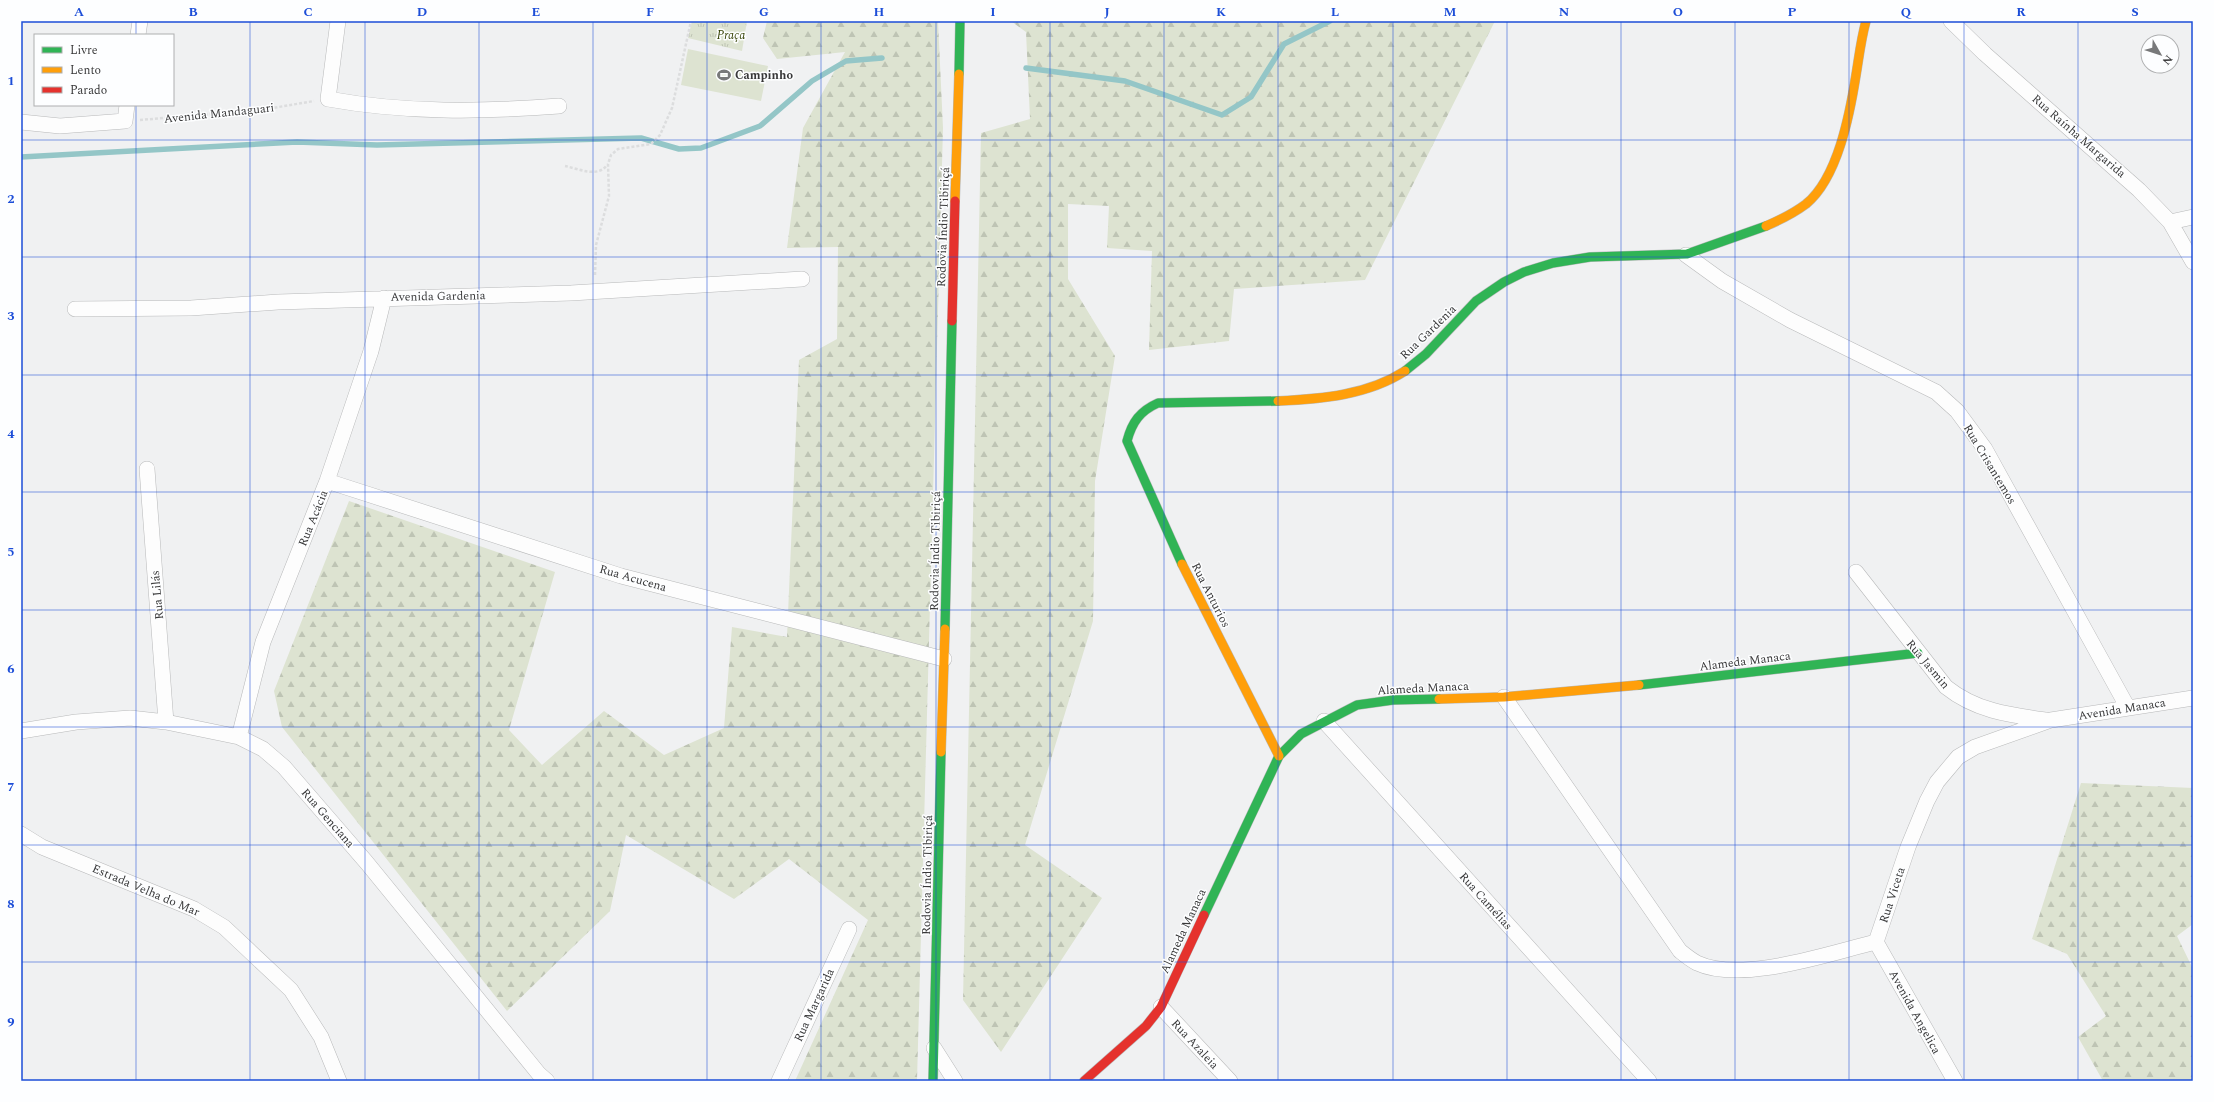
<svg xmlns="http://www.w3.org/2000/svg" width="2214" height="1102" font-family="Spectral,serif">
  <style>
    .forest { fill: url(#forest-firs) }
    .park { fill: url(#park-tufts) }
    .pitch { fill: #dde3d1 }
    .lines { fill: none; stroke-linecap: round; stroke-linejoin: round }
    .stream { stroke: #94c6c7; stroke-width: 5.5 }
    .street-casing { stroke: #b8b9ba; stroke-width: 16 }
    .fast-casing { stroke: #b8b9ba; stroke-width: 10 }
    .slow-casing { stroke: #b8b9ba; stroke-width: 10 }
    .jam-casing { stroke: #b8b9ba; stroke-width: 10 }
    .path { stroke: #dcddde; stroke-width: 2.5; stroke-dasharray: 3 2; stroke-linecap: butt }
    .street { stroke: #fdfdfd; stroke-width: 15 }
    .fast { stroke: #30b455; stroke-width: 9 }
    .slow { stroke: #ff9f0a; stroke-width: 9 }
    .jam { stroke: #e5322d; stroke-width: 9 }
    .grid { fill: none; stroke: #1d4ed8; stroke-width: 1; stroke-opacity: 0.55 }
    .labels { text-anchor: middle; stroke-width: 3; stroke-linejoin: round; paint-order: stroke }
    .park-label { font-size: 12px; font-style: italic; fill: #344103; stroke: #fdfeff }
    .poi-label { font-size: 12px; font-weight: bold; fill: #383839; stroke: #fdfeff; text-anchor: start }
    .street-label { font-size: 12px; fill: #383839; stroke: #fdfeff }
    .neatline { fill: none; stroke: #1d4ed8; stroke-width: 1.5 }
    .grid-label { font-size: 13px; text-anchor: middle; font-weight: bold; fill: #1d4ed8 }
  </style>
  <defs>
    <pattern id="forest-firs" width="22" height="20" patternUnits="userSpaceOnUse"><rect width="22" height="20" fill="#dde3d1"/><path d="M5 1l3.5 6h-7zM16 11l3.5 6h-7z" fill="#bec4b4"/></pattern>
    <pattern id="park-tufts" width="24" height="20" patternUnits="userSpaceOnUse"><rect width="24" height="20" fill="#dde3d1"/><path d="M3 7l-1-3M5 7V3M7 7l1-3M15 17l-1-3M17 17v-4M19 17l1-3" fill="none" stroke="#bec4b4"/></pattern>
  </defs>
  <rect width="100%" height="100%" fill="#f0f1f2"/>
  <path class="forest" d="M767,21H938L943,128L917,1081H795L868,920L789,859L734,899L626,835L610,911L507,1011L282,727L274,691L349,501L555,572L509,730L542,765L604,711L664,755L724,728L732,627L787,637L799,360L837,339L838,247L787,248L803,128L845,52L777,59L763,38Z
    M1011,21H1495L1365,280L1234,289L1229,341L1149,350L1152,251L1107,248L1109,206L1068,204V279L1115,356L1095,481L1093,621L1025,845L1102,898L1001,1052L963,1000L981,133L1030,119L1026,32Z
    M2081,783L2193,788V924L2177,936L2193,969V1081H2103L2078,1037L2106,1016L2067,954L2032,939Z"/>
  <path class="park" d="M692,21H747L742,51L688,38Z"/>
  <path class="pitch" d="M688,49L768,66L761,101L681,85Z"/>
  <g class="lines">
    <path class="stream" d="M1026,68L1125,81L1222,115L1251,97L1284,44L1330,21
      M21,157L297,142L377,145L641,138L679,149L701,148L760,126L812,81L846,61L882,58"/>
    <g class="street-casing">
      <path id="street" d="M338,21L328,99C405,113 482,112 559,106
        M1951,21L1985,54L2139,190L2170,222L2193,262
        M138,35L140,21
        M21,122L60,126L125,121L127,105
        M2170,222L2193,217
        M1686,255L1722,281L1790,320L1936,392L1957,411L1985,449L2128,708
        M75,309L191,308L278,302L571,293L802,279
        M147,469L166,722
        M327,481L621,576L944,659
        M1856,572L1946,687C1976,711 2009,715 2046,720
        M1504,697L1680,951C1685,955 1691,960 1697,963C1742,984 1829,953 1876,942L1908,847L1927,801L1937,782L1958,757L1975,747L2051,720L2193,698
        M1324,721L1649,1081
        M21,731L76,722L130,718L166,722L239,737L263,749L284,767L367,863L539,1074L547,1081
        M239,737L263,642L327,481L371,351L384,298
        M21,834L42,847L194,909L224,927L291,990L321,1037L339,1081
        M1876,942L1955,1081
        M1161,1007L1230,1081
        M934,1048L955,1081
        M779,1081L849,929"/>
    </g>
    <g class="fast-casing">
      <path id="fast" d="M959,74L960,21
        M1405,371L1426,354L1476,301L1504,282L1524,272L1553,263L1590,257L1687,254L1766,226
        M1182,564L1127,441C1132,422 1140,411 1158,403L1278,401
        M945,629L952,321
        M1639,685L1918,653
        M1204,915L1279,756L1301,734L1357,705L1393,700L1439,699
        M933,1081L941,752"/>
    </g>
    <g class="slow-casing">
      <path id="slow" d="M955,201L959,74
        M1766,226C1780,220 1794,213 1806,204C1838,178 1850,113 1856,75C1859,57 1861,39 1866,21
        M1278,401C1322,399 1368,395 1405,371
        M1182,564L1279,756
        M1439,699L1504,697L1639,685
        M941,752L945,629"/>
    </g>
    <g class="jam-casing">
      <path id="jam" d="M952,321L955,201
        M1084,1081L1146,1026L1161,1007L1204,915"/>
    </g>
    <path class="path" d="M140,120L261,110L314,101
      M565,166C579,169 598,178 607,165
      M595,275L596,245L609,196L608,164L611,155L618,149L651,144L660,135L672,108L691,21"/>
    <use href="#street" class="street"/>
    <use href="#fast" class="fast"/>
    <use href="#slow" class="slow"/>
    <use href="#jam" class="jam"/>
  </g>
  <path class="grid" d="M136,21V35M250,21V1081M365,21V1081M479,21V1081M593,21V1081M707,21V1081M821,21V1081M936,21V1081M1050,21V1081M1164,21V1081M1278,21V1081M1393,21V1081M1507,21V1081M1621,21V1081M1735,21V1081M1849,21V1081M1964,21V1081M2078,21V1081M136,105V1081M21,140H2193M21,257H2193M21,375H2193M21,492H2193M21,610H2193M21,727H2193M21,845H2193M21,962H2193"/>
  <defs>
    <g id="stadium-bare" transform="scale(1.08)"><path d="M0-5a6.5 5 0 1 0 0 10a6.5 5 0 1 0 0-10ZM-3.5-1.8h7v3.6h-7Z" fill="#78797a" stroke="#fdfeff" stroke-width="2.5" paint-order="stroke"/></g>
  </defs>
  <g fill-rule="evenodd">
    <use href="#stadium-bare" x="724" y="75"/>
  </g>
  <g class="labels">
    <g class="park-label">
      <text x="731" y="39">Praça</text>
    </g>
    <g class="poi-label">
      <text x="735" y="79">Campinho</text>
    </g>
    <g class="street-label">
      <text transform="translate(219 113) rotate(-6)" y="4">Avenida Mandaguari</text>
      <text transform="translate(2079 136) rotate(41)" y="4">Rua Raínha Margarida</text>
      <text transform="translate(943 227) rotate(-88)" y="4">Rodovia Índio Tibiriçá</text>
      <text transform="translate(438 296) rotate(-1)" y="4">Avenida Gardenia</text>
      <text transform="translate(1428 332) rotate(-44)" y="4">Rua Gardenia</text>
      <text transform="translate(1990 464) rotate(59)" y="4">Rua Crisantemos</text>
      <text transform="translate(313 518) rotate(-68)" y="4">Rua Acácia</text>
      <text transform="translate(935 551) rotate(-89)" y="4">Rodovia Índio Tibiriçá</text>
      <text transform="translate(633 578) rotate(16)" y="4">Rua Acucena</text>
      <text transform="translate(157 595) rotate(-95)" y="4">Rua Lilás</text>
      <text transform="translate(1211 595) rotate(63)" y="4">Rua Anturios</text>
      <text transform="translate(1745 661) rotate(-7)" y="4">Alameda Manaca</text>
      <text transform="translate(1928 664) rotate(50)" y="4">Rua Jasmin</text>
      <text transform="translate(1423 688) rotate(-3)" y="4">Alameda Manaca</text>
      <text transform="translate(2122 709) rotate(-9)" y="4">Avenida Manaca</text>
      <text transform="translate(328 818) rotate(49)" y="4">Rua Genciana</text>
      <text transform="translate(927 875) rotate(-89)" y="4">Rodovia Índio Tibiriçá</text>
      <text transform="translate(146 890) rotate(23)" y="4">Estrada Velha do Mar</text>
      <text transform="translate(1892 895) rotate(-72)" y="4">Rua Viceta</text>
      <text transform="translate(1486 901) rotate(48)" y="4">Rua Camélias</text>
      <text transform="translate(1183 931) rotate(-65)" y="4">Alameda Manaca</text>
      <text transform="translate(814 1005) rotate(-65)" y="4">Rua Margarida</text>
      <text transform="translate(1915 1012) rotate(61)" y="4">Avenida Angelica</text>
      <text transform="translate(1195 1044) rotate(47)" y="4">Rua Azaleia</text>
    </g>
  </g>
  <rect width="2214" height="1102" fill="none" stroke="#fdfeff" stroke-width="44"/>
  <rect x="34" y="34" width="140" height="72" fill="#fdfeff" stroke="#aeafb0"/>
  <rect x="42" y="47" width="20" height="6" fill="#30b455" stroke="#aeafb0"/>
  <text x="70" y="54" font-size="12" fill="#383839">Livre</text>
  <rect x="42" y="67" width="20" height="6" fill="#ff9f0a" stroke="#aeafb0"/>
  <text x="70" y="74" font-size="12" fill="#383839">Lento</text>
  <rect x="42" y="87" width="20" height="6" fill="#e5322d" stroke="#aeafb0"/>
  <text x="70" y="94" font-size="12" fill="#383839">Parado</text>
  <g transform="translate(2160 54) rotate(129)"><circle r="19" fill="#fdfeff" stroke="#aeafb0"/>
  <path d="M0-3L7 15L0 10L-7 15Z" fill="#78797a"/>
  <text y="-6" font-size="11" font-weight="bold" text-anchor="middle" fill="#383839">N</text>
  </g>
  <rect x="22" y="22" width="2170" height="1058" class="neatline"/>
  <g class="grid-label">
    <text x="79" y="16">A</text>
    <text x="193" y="16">B</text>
    <text x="308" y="16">C</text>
    <text x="422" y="16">D</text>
    <text x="536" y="16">E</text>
    <text x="650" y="16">F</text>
    <text x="764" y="16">G</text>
    <text x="879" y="16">H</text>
    <text x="993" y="16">I</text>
    <text x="1107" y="16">J</text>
    <text x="1221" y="16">K</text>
    <text x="1335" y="16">L</text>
    <text x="1450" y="16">M</text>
    <text x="1564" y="16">N</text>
    <text x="1678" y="16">O</text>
    <text x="1792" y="16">P</text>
    <text x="1906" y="16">Q</text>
    <text x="2021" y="16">R</text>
    <text x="2135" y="16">S</text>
    <text x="11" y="85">1</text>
    <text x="11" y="203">2</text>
    <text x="11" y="320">3</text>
    <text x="11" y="438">4</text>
    <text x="11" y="556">5</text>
    <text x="11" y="673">6</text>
    <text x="11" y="791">7</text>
    <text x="11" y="908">8</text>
    <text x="11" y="1026">9</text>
  </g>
</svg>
